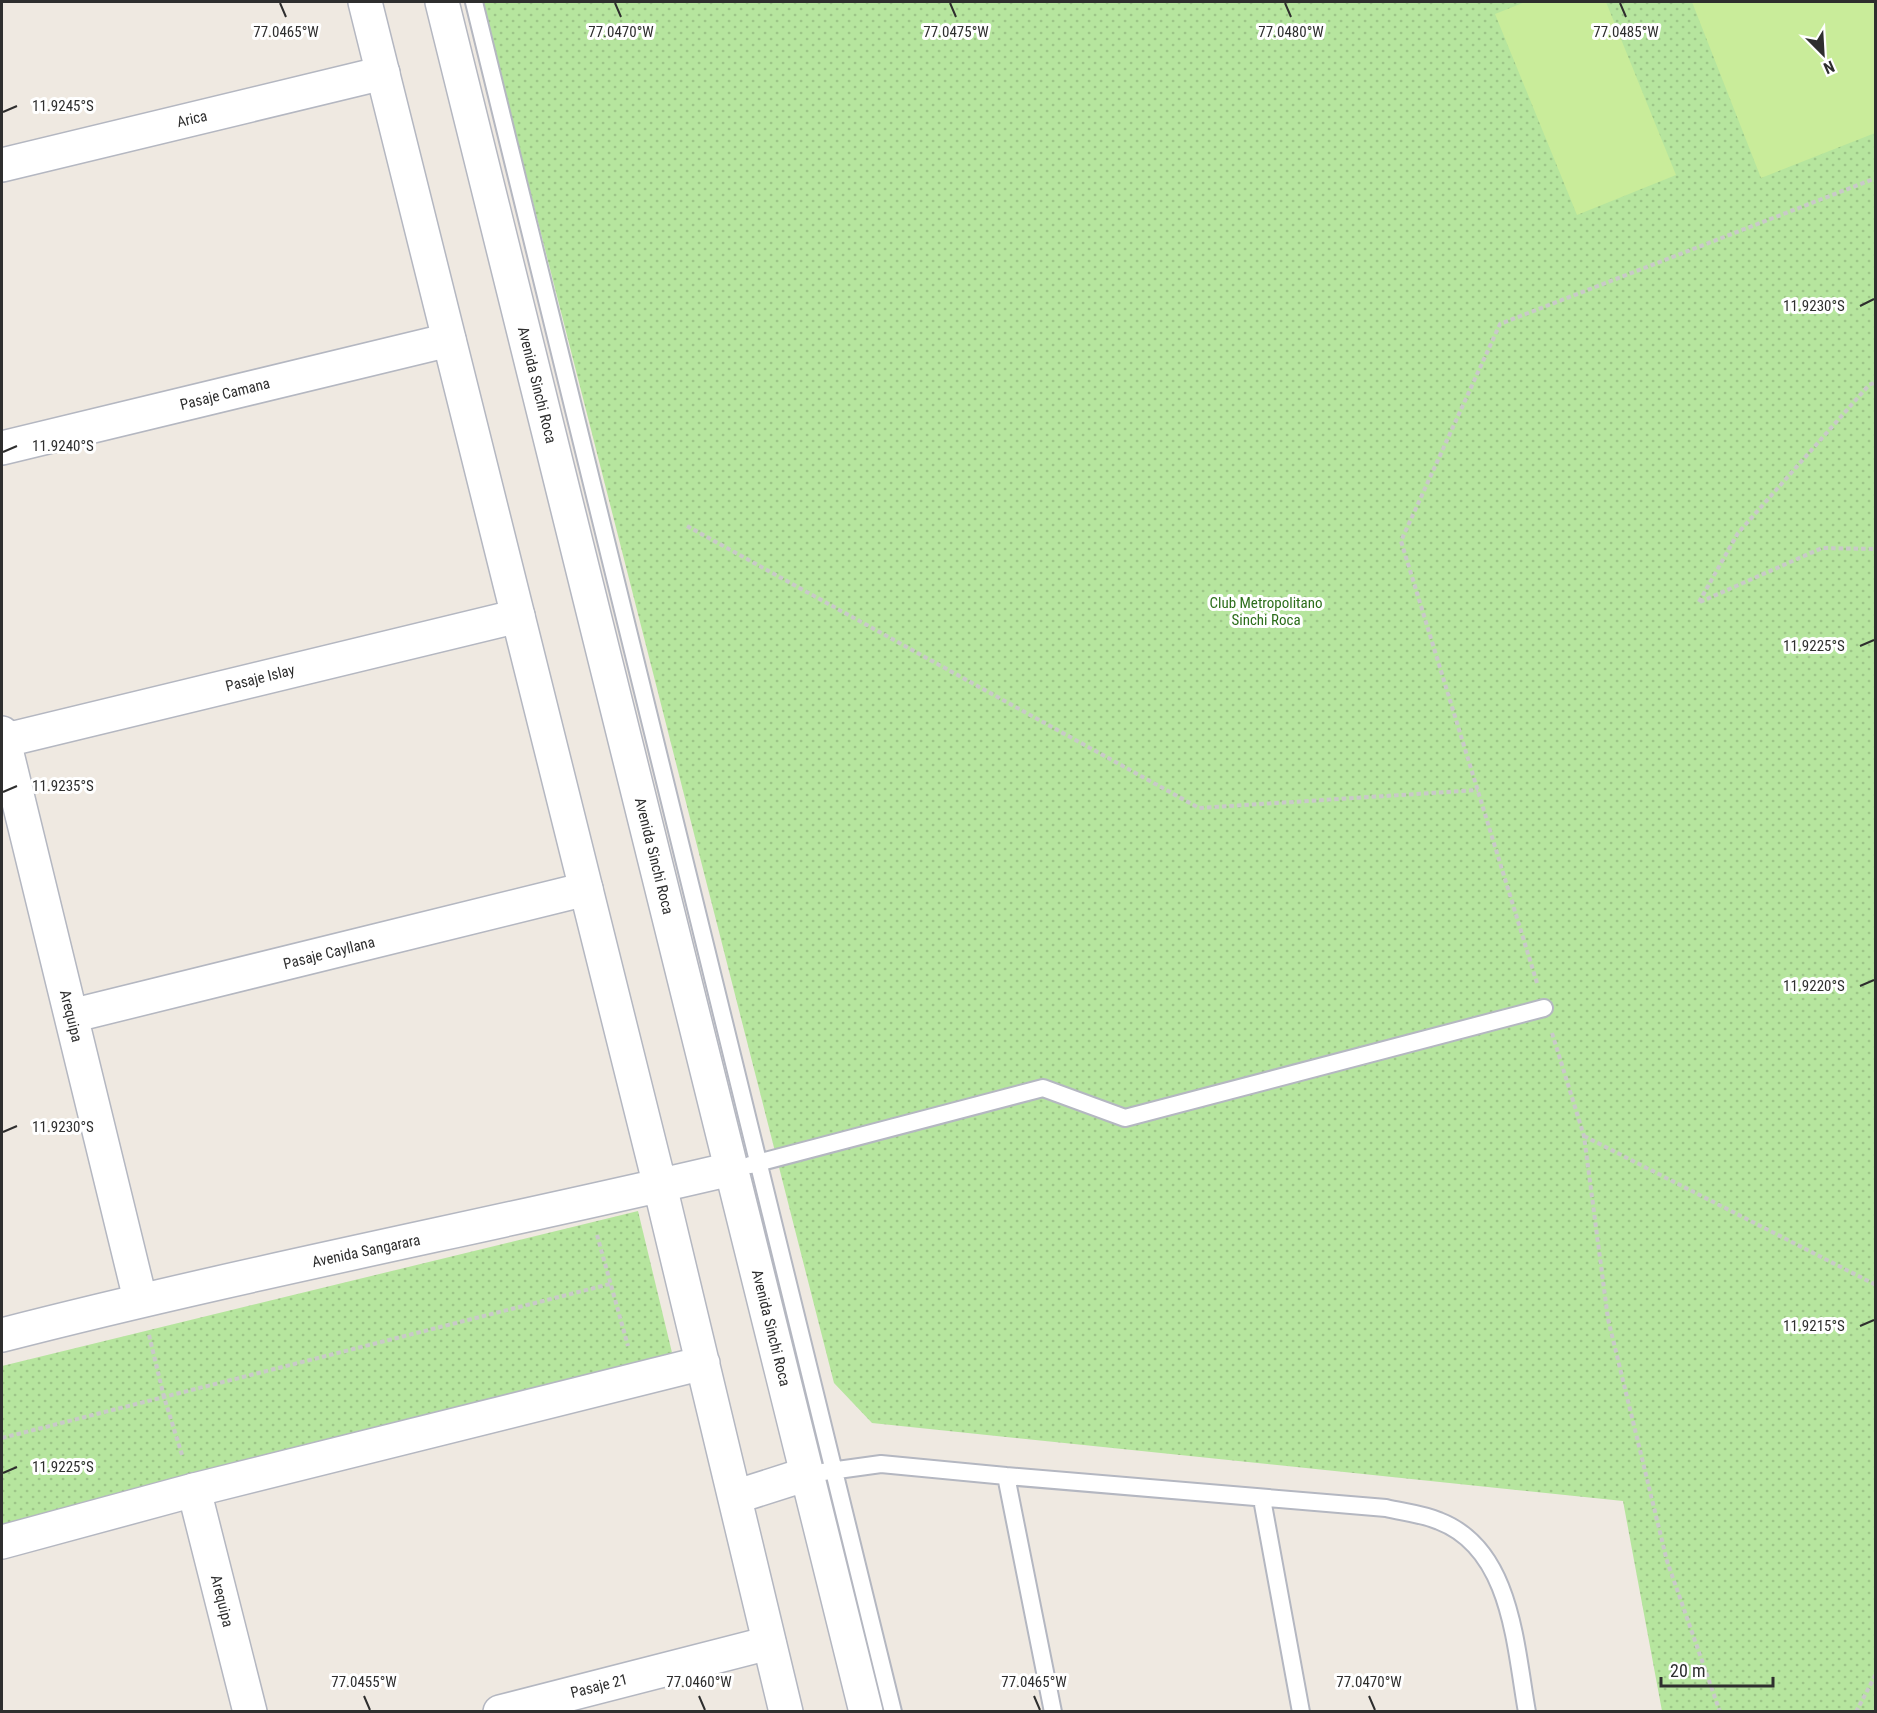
<svg xmlns="http://www.w3.org/2000/svg" width="1877" height="1713" font-family="'Roboto Condensed',sans-serif">
  <style>
    .grass { fill: url(#grass-dots) }
    .pitch { fill: #c9ec9a }
    .lines { fill: none; stroke-linecap: round; stroke-linejoin: round }
    .lane-casing { stroke: #b4b7c1; stroke-width: 20 }
    .street-casing { stroke: #b4b7c1; stroke-width: 36 }
    .secondary-casing { stroke: #b4b7c1; stroke-width: 36 }
    .path { stroke: #c9c9c9; stroke-width: 4; stroke-dasharray: 4.5 3; stroke-linecap: butt }
    .lane { stroke: #fff; stroke-width: 16 }
    .street { stroke: #fff; stroke-width: 33 }
    .secondary { stroke: #fff; stroke-width: 33 }
    .ticks { fill: none; stroke: #2e2e2e; stroke-width: 2 }
    .labels { text-anchor: middle; stroke-width: 6; stroke-linejoin: round; paint-order: stroke }
    .street-label { font-size: 15px; fill: #2e2e2e; stroke: #fff }
    .park-label { font-size: 15px; fill: #2c6e1b; stroke: #fff }
    .ticks-label { font-size: 15px; text-anchor: middle; fill: #2e2e2e; stroke: #fff; stroke-width: 6; stroke-linejoin: round; paint-order: stroke }
  </style>
  <defs>
    <pattern id="grass-dots" width="8" height="8" patternUnits="userSpaceOnUse" patternTransform="scale(1.5)"><rect width="8" height="8" fill="#b6e59e"/><path d="M2 2h.1M6 6h.1" fill="none" stroke="#9dc588" stroke-width="1.8" stroke-linecap="round"/></pattern>
  </defs>
  <rect width="100%" height="100%" fill="#efe9e1"/>
  <path class="grass" d="M482,2H1875V1711H1662L1623,1501L872,1423L834,1383Z
    M638,1211L674,1361L2,1525V1366Z"/>
  <path class="pitch" d="M1525,2H1606L1676,175L1577,215L1495,14Z
    M1692,2H1875V133L1761,178Z"/>
  <g class="lines">
    <g class="lane-casing">
      <path id="lane" d="M474,2L893,1712
        M750,1165L1043,1088L1125,1118L1544,1008
        M823,1472L881,1464L1006,1476
        M1262,1499L1301,1712
        M1053,1712L1006,1476L1386,1508C1403,1512 1423,1514 1439,1521C1512,1549 1515,1646 1527,1712"/>
    </g>
    <g class="street-casing">
      <path id="street" d="M2,165L383,73
        M2,448L449,340
        M2,733L140,1299
        M2,741L518,616
        M71,1016L586,889
        M194,1490L250,1712
        M500,1712L769,1643"/>
    </g>
    <g class="secondary-casing">
      <path id="secondary" d="M365,2L660,1186L786,1712
        M442,2L866,1712
        M2,1335C243,1273 489,1226 731,1169
        M735,1497L807,1474
        M2,1542L194,1490L703,1363"/>
    </g>
    <path class="path" d="M687,526L1199,808L1478,790
      M1699,602L1738,533L1869,385L1876,382
      M1700,602L1822,548L1876,549
      M1537,983L1401,541L1500,324L1876,178
      M1552,1033L1584,1136L1608,1319L1667,1561L1720,1712
      M1584,1136L1876,1285
      M597,1235L628,1346
      M149,1335L164,1397L183,1458
      M2,1438L610,1284
      M1856,1712L1876,1674"/>
    <use href="#lane" class="lane"/>
    <use href="#street" class="street"/>
    <use href="#secondary" class="secondary"/>
  </g>
  <path class="ticks" d="M280,3L286,17M615,3L621,17M950,3L956,17M1285,3L1291,17M1620,3L1626,17M3,112L17,106M1860,306L1874,299M3,452L17,446M1860,646L1874,640M3,792L17,786M1860,986L1874,980M3,1132L17,1126M1860,1326L1874,1320M3,1473L17,1467M364,1696L370,1710M699,1696L705,1710M1034,1696L1040,1710M1369,1696L1375,1710"/>
  <g class="labels">
    <g class="street-label">
      <text transform="translate(192 119) rotate(-13)" y="5">Arica</text>
      <text transform="translate(537 385) rotate(76)" y="5">Avenida Sinchi Roca</text>
      <text transform="translate(225 394) rotate(-14)" y="5">Pasaje Camana</text>
      <text transform="translate(260 678) rotate(-14)" y="5">Pasaje Islay</text>
      <text transform="translate(654 856) rotate(76)" y="5">Avenida Sinchi Roca</text>
      <text transform="translate(329 953) rotate(-14)" y="5">Pasaje Cayllana</text>
      <text transform="translate(71 1016) rotate(76)" y="5">Arequipa</text>
      <text transform="translate(366 1251) rotate(-12)" y="5">Avenida Sangarara</text>
      <text transform="translate(771 1328) rotate(76)" y="5">Avenida Sinchi Roca</text>
      <text transform="translate(222 1601) rotate(76)" y="5">Arequipa</text>
      <text transform="translate(599 1686) rotate(-14)" y="5">Pasaje 21</text>
    </g>
    <g class="park-label">
      <text x="1266" y="608">Club Metropolitano<tspan x="1266" dy="17">Sinchi Roca</tspan></text>
    </g>
  </g>
  <g class="ticks-label">
    <text x="286" y="37">77.0465°W</text>
    <text x="621" y="37">77.0470°W</text>
    <text x="956" y="37">77.0475°W</text>
    <text x="1291" y="37">77.0480°W</text>
    <text x="1626" y="37">77.0485°W</text>
    <text x="63" y="111">11.9245°S</text>
    <text x="1814" y="311">11.9230°S</text>
    <text x="63" y="451">11.9240°S</text>
    <text x="1814" y="651">11.9225°S</text>
    <text x="63" y="791">11.9235°S</text>
    <text x="1814" y="991">11.9220°S</text>
    <text x="63" y="1132">11.9230°S</text>
    <text x="1814" y="1331">11.9215°S</text>
    <text x="63" y="1472">11.9225°S</text>
    <text x="364" y="1687">77.0455°W</text>
    <text x="699" y="1687">77.0460°W</text>
    <text x="1034" y="1687">77.0465°W</text>
    <text x="1369" y="1687">77.0470°W</text>
  </g>
  <rect width="1877" height="1713" fill="none" stroke="#2e2e2e" stroke-width="6"/>
  <g transform="translate(1823 54) rotate(156)" stroke="#ffffff" stroke-width="4.5" paint-order="stroke">
  <path d="M0-4.5L10 22L0 15L-10 22Z" fill="#2e2e2e"/>
  <text y="-9" font-size="16" font-weight="bold" text-anchor="middle" fill="#2e2e2e">N</text>
  </g>
  <path d="M1661 1677v9h112v-9" fill="none" stroke="#2e2e2e" stroke-width="3"/>
  <text x="1670" y="1677" font-size="18" fill="#2e2e2e" stroke="#ffffff" stroke-width="4.5" paint-order="stroke">20 m</text>
</svg>
